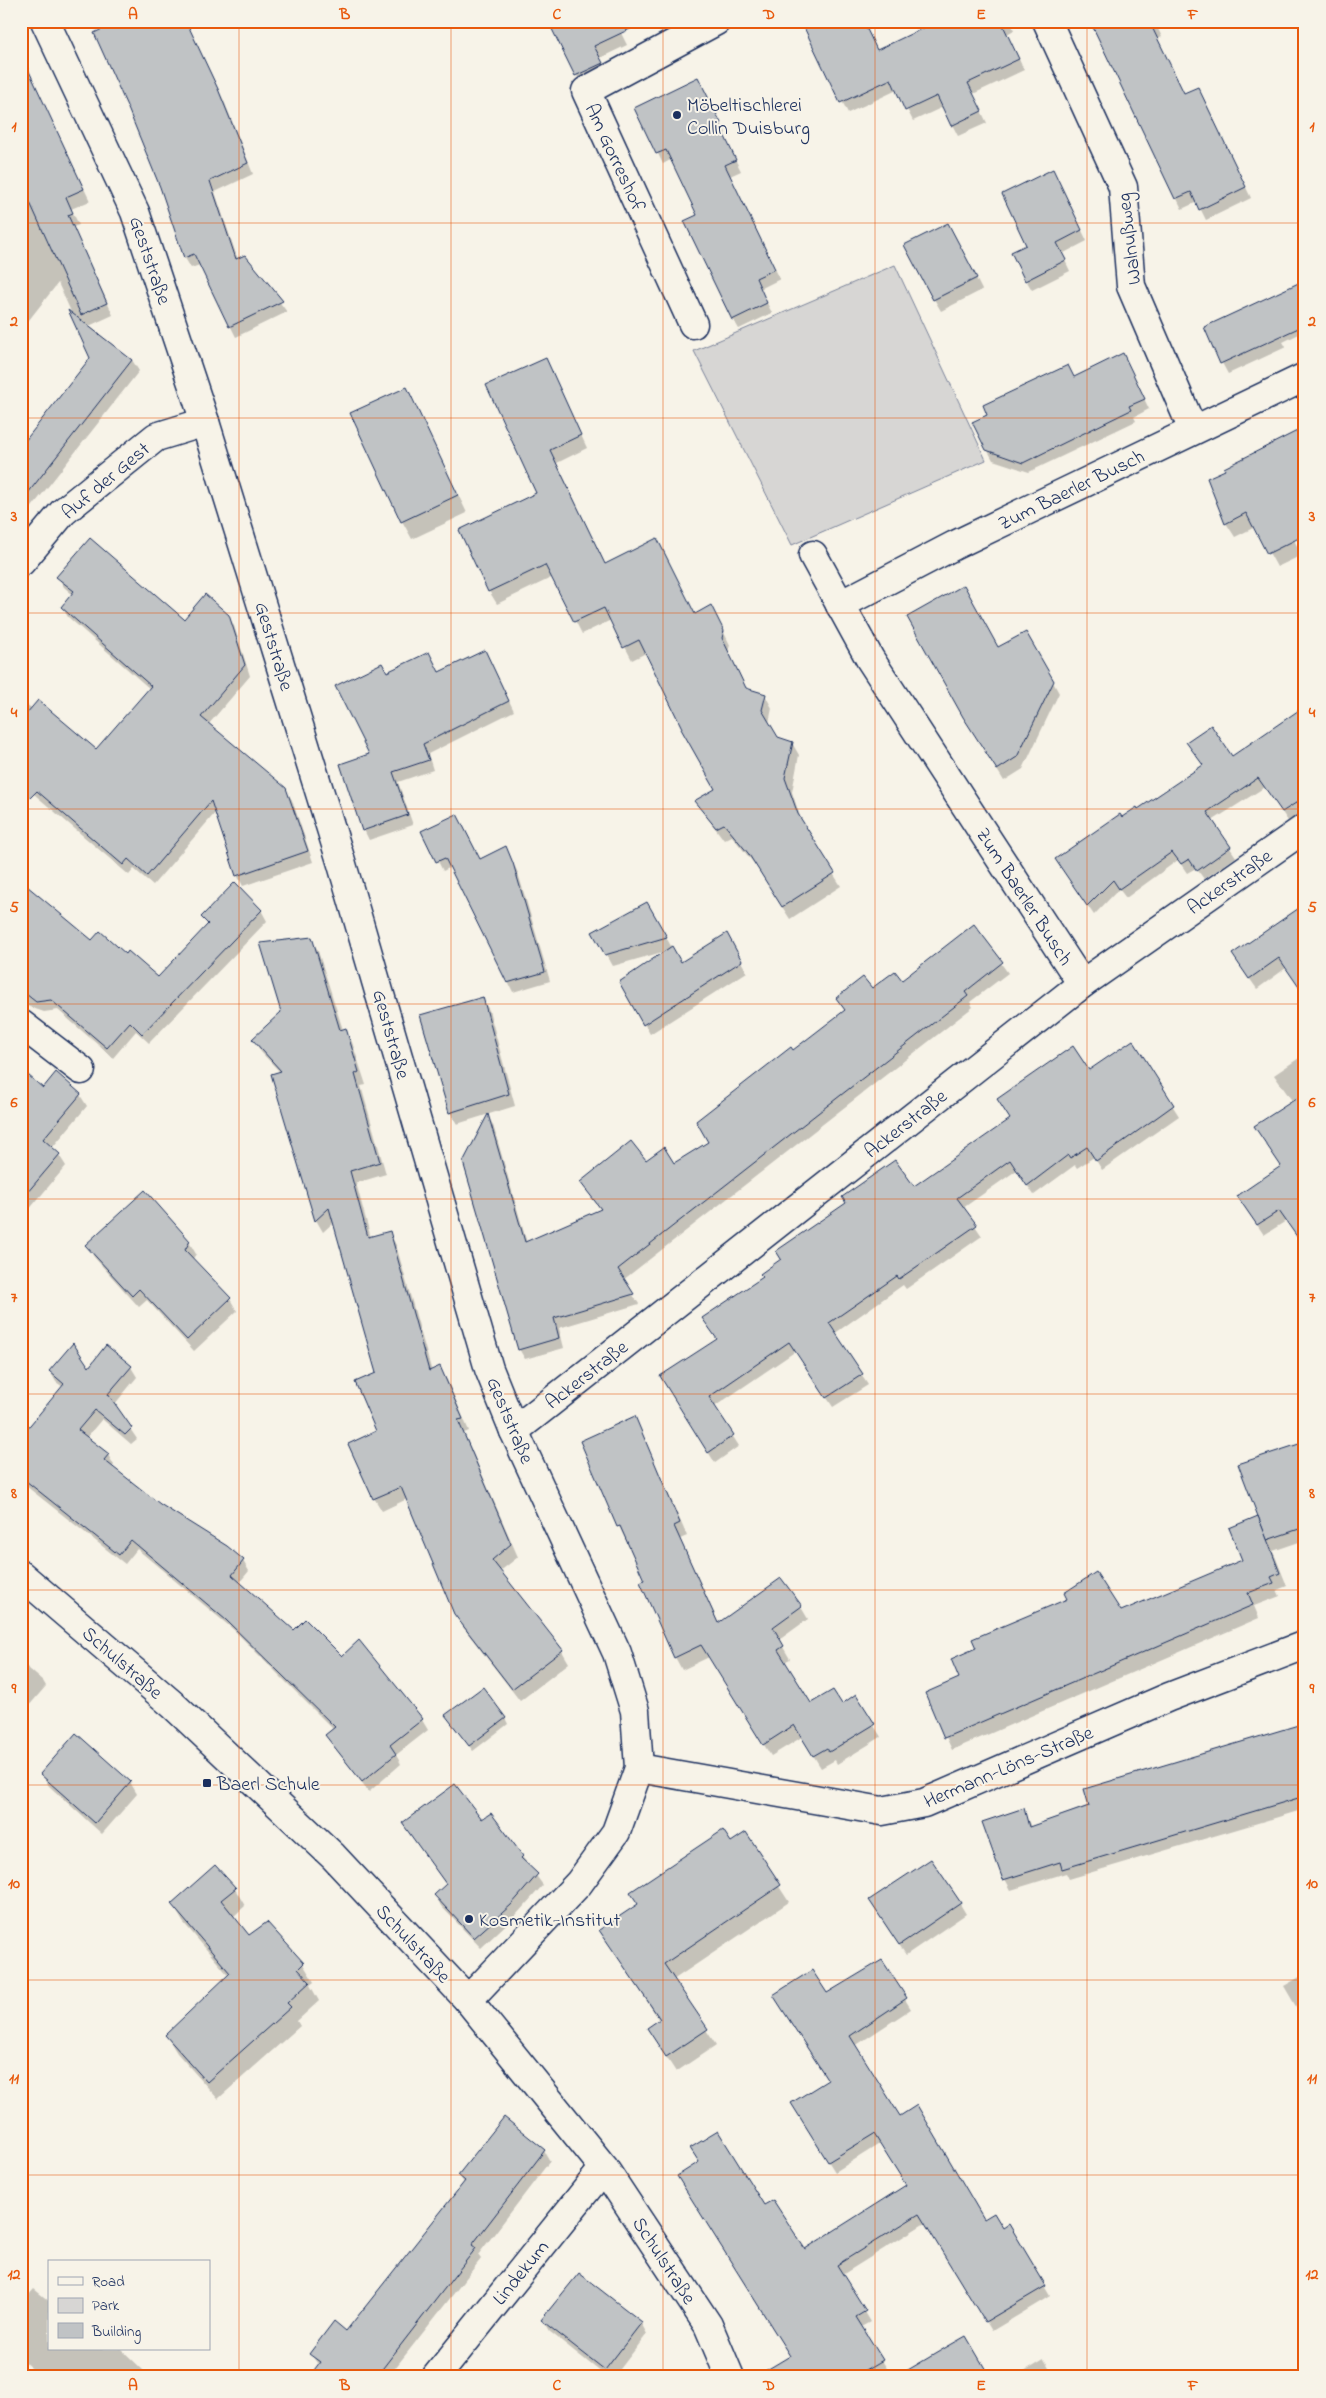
<svg xmlns="http://www.w3.org/2000/svg" width="1326" height="2398" font-family="'Indie Flower',sans-serif">
	<rect width="100%" height="100%" fill="#f7f3e8"/>
	<filter id="ink" filterUnits="userSpaceOnUse"><feTurbulence type="fractalNoise" baseFrequency=".02" numOctaves="2"/><feDisplacementMap in="SourceGraphic" scale="10" xChannelSelector="R" yChannelSelector="G"/><feConvolveMatrix kernelMatrix="1 2 1 2 8 2 1 2 1" color-interpolation-filters="sRGB"/></filter>
	<g filter="url(#ink)">
		<path fill="#d7d6d4" stroke="#798299" d="M895 265 986 460 792 545 694 351Z"/>
		<g fill="#0003">
			<path d="M186 21 224 101 253 174 215 192 238 260 245 256 287 312 236 337 200 265 191 268 185 258Z"/>
			<path d="M940 21H1010L1014 30 1007 34 1024 70 973 94 987 123 958 136 943 107 913 121 897 90 848 113 804 25 877 51Z"/>
			<path d="M1091 21H1154L1162 37 1158 39 1184 95 1204 99 1251 198 1206 220 1197 202 1182 209Z"/>
			<path d="M618 27 627 45 600 58 608 75 583 87 553 29Z"/>
			<path d="M704 89 726 133 723 135 741 171 730 176 780 279 760 289 772 313 739 329 733 319 699 216 672 159 663 164 636 108Z"/>
			<path d="M21 95 40 96 90 201 71 209 79 225 73 227 113 315 89 326 132 360 139 371 21 521V449L92 358 58 283 25 325 21 322Z"/>
			<path d="M1058 181 1087 241 1062 254 1070 271 1032 290 1026 280 1028 246Z"/>
			<path d="M955 236 982 290 941 311 934 299Z"/>
			<path d="M1305 254V265L1300 256Z"/>
			<path d="M1305 281V331L1283 342 1286 347 1228 374 1222 363Z"/>
			<path d="M1128 365 1149 409 1134 417 1136 421 1029 472 993 460 987 449 1074 379Z"/>
			<path d="M552 372 587 448 557 463 605 565 695 615 718 620 730 645 728 652 746 690 765 695 772 708 769 723 777 738 792 743 799 755 792 792 803 826 841 886 790 919 756 866 732 836 724 840 695 801 717 789 646 653 632 660 611 620 582 634 553 577 497 604 489 591 537 494Z"/>
			<path d="M407 388 467 513 412 539 402 521Z"/>
			<path d="M1305 428 1294 540 1302 555 1277 567 1255 527 1235 537 1226 523Z"/>
			<path d="M58 577 184 620 228 615 234 626 250 676 208 725 285 789 292 800 313 862 243 886 237 875 216 812 153 885 134 869 129 875 21 783V701L96 751 150 689 68 617 62 607 73 595 64 587Z"/>
			<path d="M1026 633 1059 693 1023 769 1004 781 971 728 998 649Z"/>
			<path d="M490 661 514 711 428 754 433 770 398 782 413 825 369 840 364 830 371 755 387 674H439Z"/>
			<path d="M1305 707V810L1288 821 1265 787 1212 821 1236 857 1204 879 1196 868 1187 873 1178 860 1126 898 1119 889 1094 915 1062 869 1122 819 1232 757Z"/>
			<path d="M423 832 480 860 510 857 518 873 550 981 513 992 451 867 443 871Z"/>
			<path d="M21 883 92 942 126 956 158 979 208 926 203 917 261 910 267 921 149 1043 136 1031 113 1058 58 1010 44 1012 24 1005 21 999Z"/>
			<path d="M647 903 681 964 726 935 747 972 650 1034 621 982 666 951 613 966 594 933Z"/>
			<path d="M1299 910 1286 968 1257 989 1240 965Z"/>
			<path d="M974 926 1008 973 970 1002 973 1007 623 1280 639 1304 559 1328 564 1348 525 1359 519 1349 488 1116 493 1125 527 1243 601 1210 581 1182 646 1162 674 1165 710 1143 793 1051 845 1011 838 998 902 981Z"/>
			<path d="M311 938 318 951 343 1030 345 1029 352 1042 366 1085 361 1086 386 1174 356 1183 371 1238 389 1233 396 1245 432 1372 439 1368 447 1380 469 1431 464 1433 518 1557 499 1572 562 1651 569 1663 520 1701 463 1627 455 1613 407 1499 382 1511 374 1498 378 1432 377 1373 334 1222 323 1232 316 1220 272 1074 280 1072 261 1052 254 1040 282 1013Z"/>
			<path d="M482 999 489 1010 515 1106 457 1124 450 1112Z"/>
			<path d="M1132 1042 1179 1116 1102 1170 1094 1157 1077 1168 1075 1165 1034 1195 1017 1170 963 1208 982 1236 906 1289 903 1285 834 1334 868 1385 833 1407 796 1351 714 1407 739 1446 715 1463 668 1387 718 1340 913 1188Z"/>
			<path d="M1305 1054V1248L1286 1221 1264 1235 1245 1207 1282 1167 1293 1102 1274 1075Z"/>
			<path d="M21 1071 43 1089 80 1095 87 1106 52 1148 59 1155 66 1166 21 1219Z"/>
			<path d="M189 1242 196 1254 192 1260 230 1299 237 1311 194 1351 147 1300 139 1307 94 1257 87 1245Z"/>
			<path d="M131 1367 137 1377 114 1405 137 1439 131 1444 102 1419 86 1438 108 1455 114 1465 112 1468 159 1505 226 1547 243 1561 249 1571 239 1583 294 1632 342 1658 422 1720 428 1730 396 1755 401 1764 369 1792 327 1736 334 1730 234 1630 137 1549 125 1564 26 1486 21 1492V1438L63 1387 56 1382 50 1371Z"/>
			<path d="M635 1418 687 1536 680 1539 719 1624 801 1607 808 1619 779 1640 790 1659 784 1662 810 1704 841 1706 856 1696 881 1737 837 1764 835 1760 821 1768 802 1737 771 1756 709 1657 682 1670 675 1657 645 1581 619 1526Z"/>
			<path d="M1305 1449V1540L1273 1551 1287 1586 1277 1590 1280 1596 1254 1606 1259 1618 952 1750 926 1693 1244 1561 1258 1518Z"/>
			<path d="M21 1662 43 1681 46 1686 21 1715Z"/>
			<path d="M505 1718 508 1724 473 1751 450 1721Z"/>
			<path d="M1305 1724V1809L1069 1879 1066 1873 1011 1890 1005 1879 1023 1810 1031 1827Z"/>
			<path d="M42 1774 130 1782 137 1794 102 1834 49 1786Z"/>
			<path d="M491 1815 543 1885 516 1915 481 1948 441 1906 436 1896 447 1885 403 1823 482 1821Z"/>
			<path d="M745 1834 789 1902 673 1980 716 2045 676 2072 648 2029 660 2021 601 1931Z"/>
			<path d="M235 1889 245 1906 233 1917 249 1937 267 1924 303 1964 314 1982 310 1985 319 2001 297 2021 300 2026 218 2099 177 2053 166 2035 229 1976 183 1922 173 1905Z"/>
			<path d="M960 1904 966 1914 906 1955 877 1911Z"/>
			<path d="M881 1961 911 2009 855 2046 899 2118 984 2221 1002 2230 1009 2226 1050 2296 992 2331 925 2223 842 2275 870 2322 861 2327 888 2370 877 2377H795L763 2207 804 2251 908 2185 881 2143 835 2172 798 2113 829 2080 827 1995Z"/>
			<path d="M1305 1974V2022L1284 1986Z"/>
			<path d="M544 2151 550 2161 478 2255 481 2259 388 2377H310L319 2366 311 2354 346 2332 464 2183 459 2175Z"/>
			<path d="M34 2289 49 2301V2349H121L143 2370 147 2377H41L21 2359V2294L26 2298Z"/>
			<path d="M543 2321 641 2323 647 2334 614 2377H607L549 2331Z"/>
			<path d="M1044 2359 1055 2377H1014Z"/>
		</g>
		<g fill="#c0c3c5" stroke="#1b2f5e">
			<path d="M119 21H186L218 89 248 163 210 181 236 259 245 255 283 301 229 327 194 254 184 258 160 187 127 106 94 33Z"/>
			<path d="M548 21H647L594 46 603 63 575 76Z"/>
			<path d="M801 21H863L877 50 938 21H1001L1019 59 968 83 982 111 951 126 937 96 905 111 891 79 840 103Z"/>
			<path d="M1090 21H1149L1184 93 1198 87 1246 187 1199 210 1191 192 1175 199Z"/>
			<path d="M21 54 84 189 66 197 73 213 68 215 107 303 81 315 27 196 21 190Z"/>
			<path d="M698 77 721 123 719 124 736 160 725 165 775 269 756 278 767 303 732 320 684 221 697 215 666 150 656 154 634 108Z"/>
			<path d="M1053 169 1082 230 1057 243 1066 260 1025 281 1011 252 1026 245 1002 194Z"/>
			<path d="M948 223 977 278 933 300 904 245Z"/>
			<path d="M1305 280V325L1220 364 1204 327Z"/>
			<path d="M68 310 132 360 21 502V446L90 358Z"/>
			<path d="M1123 353 1145 399 1129 406 1131 410 1023 463 986 450 972 422 987 415 983 405 1068 365 1074 377Z"/>
			<path d="M546 358 581 435 550 450 605 564 657 538 695 614 711 605 724 631 722 638 746 688 766 694 762 710 778 737 793 742 785 778 798 814 835 873 782 907 748 853 724 824 716 828 694 801 715 789 681 729 682 728 639 640 623 648 604 608 574 622 545 565 488 592 459 530 536 493 486 385Z"/>
			<path d="M407 387 458 495 401 522 350 413Z"/>
			<path d="M1305 427V535L1267 554 1246 513 1225 524 1207 478 1225 470 1224 468Z"/>
			<path d="M90 538 184 619 205 594 229 615 245 665 201 717 286 788 308 851 236 876 211 801 147 876 128 859 123 865 37 791 21 807V720L38 700 96 749 151 686 61 607 74 591 56 577Z"/>
			<path d="M964 585 998 647 1026 632 1054 681 1017 757 997 770 963 717 907 617Z"/>
			<path d="M485 650 509 701 423 744 429 760 393 772 408 815 362 831 340 764 369 754 335 686 382 663 387 672 429 652 439 672Z"/>
			<path d="M1305 706V797L1282 812 1258 778 1207 812 1231 847 1197 871 1189 859 1181 864 1172 852 1119 889 1113 880 1087 906 1055 859 1120 814 1122 817 1137 807 1138 809 1203 765 1186 742 1211 725 1232 756Z"/>
			<path d="M457 814 480 859 506 846 513 863 545 972 507 983 445 858 436 862 421 831Z"/>
			<path d="M21 881 92 940 100 931 126 954 128 951 158 977 208 924 201 917 235 882 262 910 142 1034 130 1022 107 1048 51 1000 36 1002 21 990Z"/>
			<path d="M647 902 667 937 605 955 592 932Z"/>
			<path d="M1305 904V996L1279 958 1249 979 1232 954Z"/>
			<path d="M974 924 1003 962 965 992 968 996 618 1269 634 1294 554 1318 559 1338 518 1350 463 1162 488 1114 525 1242 601 1209 580 1182 631 1141 646 1160 664 1147 674 1163 708 1142 696 1121 791 1047 793 1050 845 1010 836 998 863 977 872 988 895 971 902 980Z"/>
			<path d="M727 933 742 961 643 1025 619 982 672 946 681 962Z"/>
			<path d="M312 937 340 1030 346 1028 359 1072 355 1074 380 1162 350 1171 368 1237 390 1231 429 1371 440 1366 463 1419 458 1420 511 1544 492 1560 563 1650 512 1689 454 1614 401 1487 373 1499 348 1444 376 1431 355 1382 376 1373 329 1208 315 1221 271 1074 281 1071 252 1039 281 1012 260 943Z"/>
			<path d="M483 997 509 1094 449 1113 420 1015Z"/>
			<path d="M1133 1040 1174 1105 1096 1161 1087 1147 1070 1158 1068 1155 1027 1186 1010 1160 957 1198 977 1225 899 1279 897 1276 829 1323 863 1374 826 1398 789 1342 709 1397 734 1435 708 1453 660 1376 717 1339 702 1318 763 1277 760 1274 781 1259 776 1251 846 1203 842 1197 895 1160 914 1186 1010 1119 997 1099 1073 1046 1089 1070Z"/>
			<path d="M21 1069 43 1088 56 1072 81 1094 43 1139 60 1154 21 1200Z"/>
			<path d="M1305 1093V1248L1279 1211 1257 1225 1237 1196 1281 1166 1254 1126Z"/>
			<path d="M145 1190 190 1241 185 1250 231 1298 187 1340 139 1289 132 1296 85 1245Z"/>
			<path d="M73 1343 89 1367 106 1345 132 1366 108 1394 132 1428 125 1435 95 1410 78 1430 109 1454 104 1460 160 1504 227 1546 244 1560 232 1575 294 1630 305 1619 342 1656 359 1640 423 1719 390 1745 396 1754 362 1782 325 1735 335 1727 226 1620 131 1540 119 1555 21 1477V1436L64 1384 49 1371Z"/>
			<path d="M635 1416 680 1523 674 1526 718 1623 781 1578 802 1606 773 1627 784 1646 778 1650 811 1703 833 1690 842 1704 856 1694 875 1724 829 1752 827 1748 813 1756 794 1725 763 1745 701 1645 674 1658 640 1582 644 1580 620 1526 617 1527 580 1441Z"/>
			<path d="M1305 1442V1527L1267 1540 1238 1464Z"/>
			<path d="M1258 1516 1280 1573 1271 1577 1274 1583 1248 1593 1253 1605 944 1738 925 1693 959 1678 951 1659 976 1648 972 1639 1067 1599 1064 1593 1096 1572 1121 1611 1242 1560 1229 1528Z"/>
			<path d="M483 1687 506 1718 469 1746 445 1715Z"/>
			<path d="M1305 1723V1796L1062 1869 1060 1862 1003 1880 982 1822 1024 1808 1029 1827 1089 1806 1084 1789Z"/>
			<path d="M76 1733 131 1782 95 1823 40 1774Z"/>
			<path d="M455 1784 482 1819 491 1813 523 1856 521 1858 538 1874 511 1905 474 1938 434 1895 446 1884 402 1823Z"/>
			<path d="M723 1830 731 1842 746 1832 781 1885 664 1964 708 2029 666 2057 647 2028 660 2019 599 1930 638 1904 630 1892Z"/>
			<path d="M931 1859 961 1903 899 1945 869 1900Z"/>
			<path d="M215 1865 236 1888 221 1900 249 1935 267 1922 304 1963 298 1969 310 1982 287 2003 291 2007 207 2082 165 2035 230 1973 171 1904Z"/>
			<path d="M882 1960 907 1998 850 2036 900 2116 917 2105 984 2219 994 2213 1003 2228 1009 2224 1046 2286 985 2322 919 2214 837 2265 866 2311 856 2317 883 2360 854 2377H755L790 2356 677 2176 699 2162 690 2148 718 2131 764 2205 773 2200 805 2249 906 2185 874 2134 828 2162 791 2103 828 2080 773 1995 812 1970 827 1993Z"/>
			<path d="M504 2117 545 2150 472 2245 476 2248 376 2377H309L320 2362 309 2354 334 2321 346 2331 465 2181 458 2175Z"/>
			<path d="M579 2273 642 2322 605 2370 541 2320Z"/>
			<path d="M966 2336 990 2377H896L945 2348Z"/>
		</g>
		<g fill="none" stroke-linecap="round" stroke-linejoin="round">
			<defs>
				<g id="minor">
					<path d="M45 21 135 212 205 422 341 861 489 1369 514 1431 617 1653 635 1711 639 1768 616 1832 579 1883 468 2000"/>
					<path d="M1047 21 1123 187 1131 286 1193 430"/>
					<path d="M693 324 586 91 716 21"/>
					<path d="M813 555 870 659 1082 984"/>
					<path d="M21 562 63 512 156 437 205 422"/>
					<path d="M840 605 955 545 1305 377"/>
					<path d="M21 1024 81 1070"/>
					<path d="M514 1431 1082 984 1305 828"/>
					<path d="M639 1768 882 1811 924 1803 1169 1697 1305 1645"/>
					<path d="M436 2377 604 2168"/>
				</g>
				<path id="tertiary" d="M21 1575 173 1705 333 1856 468 2000 604 2168 708 2325 730 2377"/>
			</defs>
			<use href="#minor" stroke="#1b2f5e" stroke-width="31"/>
			<use href="#tertiary" stroke="#1b2f5e" stroke-width="31"/>
			<use href="#minor" stroke="#f7f3e8" stroke-width="28"/>
			<use href="#tertiary" stroke="#f7f3e8" stroke-width="28"/>
		</g>
	</g>
	<path fill="none" stroke="#e8590c" stroke-width="1" stroke-opacity="0.55" d="M239 21V2377M451 21V2377M663 21V2377M875 21V2377M1087 21V2377M21 223H1305M21 418H1305M21 613H1305M21 809H1305M21 1004H1305M21 1199H1305M21 1394H1305M21 1590H1305M21 1785H1305M21 1980H1305M21 2175H1305"/>
	<g fill="#1b2f5e" stroke="#f7f3e8" stroke-width="2">
		<circle cx="677" cy="115" r="5"/>
		<rect x="202" y="1778" width="10" height="10" rx="2.5"/>
		<circle cx="469" cy="1919" r="5"/>
	</g>
	<g text-anchor="middle" stroke-width="4" stroke-linejoin="round" paint-order="stroke">
		<g font-size="20" fill="#1b2f5e" stroke="#f7f3e8" text-anchor="start">
			<text x="687" y="111">Möbeltischlerei<tspan x="687" dy="23">Collin Duisburg</tspan></text>
			<text x="217" y="1790">Baerl Schule</text>
			<text x="479" y="1926">Kosmetik-Institut</text>
		</g>
		<g font-size="20" fill="#1b2f5e" stroke="#f7f3e8">
			<text transform="translate(616 157) rotate(65)" y="7">Am Gorreshof</text>
			<text transform="translate(1128 239) rotate(-97)" y="7">Walnußweg</text>
			<text transform="translate(151 260) rotate(71)" y="7">Geststraße</text>
			<text transform="translate(105 480) rotate(-40)" y="7">Auf der Gest</text>
			<text transform="translate(1071 489) rotate(-26)" y="7">Zum Baerler Busch</text>
			<text transform="translate(275 646) rotate(73)" y="7">Geststraße</text>
			<text transform="translate(1229 881) rotate(-35)" y="7">Ackerstraße</text>
			<text transform="translate(1025 896) rotate(57)" y="7">Zum Baerler Busch</text>
			<text transform="translate(392 1034) rotate(74)" y="7">Geststraße</text>
			<text transform="translate(905 1123) rotate(-38)" y="7">Ackerstraße</text>
			<text transform="translate(586 1374) rotate(-38)" y="7">Ackerstraße</text>
			<text transform="translate(511 1420) rotate(67)" y="7">Geststraße</text>
			<text transform="translate(123 1662) rotate(41)" y="7">Schulstraße</text>
			<text transform="translate(1008 1766) rotate(-23)" y="7">Hermann-Löns-Straße</text>
			<text transform="translate(414 1943) rotate(47)" y="7">Schulstraße</text>
			<text transform="translate(665 2260) rotate(57)" y="7">Schulstraße</text>
			<text transform="translate(520 2272) rotate(-51)" y="7">Lindekum</text>
		</g>
	</g>
	<rect width="1326" height="2398" fill="none" stroke="#f7f3e8" stroke-width="55"/>
	<rect x="48" y="2260" width="162" height="90" fill="#f7f3e8" stroke="#9fa5b1"/>
	<rect x="58" y="2277" width="25" height="8" fill="#f7f3e8" stroke="#9fa5b1"/>
	<text x="92" y="2286" font-size="15" fill="#1b2f5e">Road</text>
	<rect x="58" y="2298" width="25" height="15" fill="#d7d6d4" stroke="#9fa5b1"/>
	<text x="92" y="2310" font-size="15" fill="#1b2f5e">Park</text>
	<rect x="58" y="2323" width="25" height="15" fill="#c0c3c5" stroke="#9fa5b1"/>
	<text x="92" y="2336" font-size="15" fill="#1b2f5e">Building</text>
	<rect x="28" y="28" width="1270" height="2342" fill="none" stroke="#e8590c" stroke-width="2"/>
	<g font-size="16" text-anchor="middle" font-weight="bold" fill="#e8590c">
		<text x="133" y="19">A</text>
		<text x="345" y="19">B</text>
		<text x="557" y="19">C</text>
		<text x="769" y="19">D</text>
		<text x="981" y="19">E</text>
		<text x="1193" y="19">F</text>
		<text x="14" y="131">1</text>
		<text x="1312" y="131">1</text>
		<text x="14" y="326">2</text>
		<text x="1312" y="326">2</text>
		<text x="14" y="521">3</text>
		<text x="1312" y="521">3</text>
		<text x="14" y="717">4</text>
		<text x="1312" y="717">4</text>
		<text x="14" y="912">5</text>
		<text x="1312" y="912">5</text>
		<text x="14" y="1107">6</text>
		<text x="1312" y="1107">6</text>
		<text x="14" y="1302">7</text>
		<text x="1312" y="1302">7</text>
		<text x="14" y="1498">8</text>
		<text x="1312" y="1498">8</text>
		<text x="14" y="1693">9</text>
		<text x="1312" y="1693">9</text>
		<text x="14" y="1888">10</text>
		<text x="1312" y="1888">10</text>
		<text x="14" y="2083">11</text>
		<text x="1312" y="2083">11</text>
		<text x="14" y="2279">12</text>
		<text x="1312" y="2279">12</text>
		<text x="133" y="2390">A</text>
		<text x="345" y="2390">B</text>
		<text x="557" y="2390">C</text>
		<text x="769" y="2390">D</text>
		<text x="981" y="2390">E</text>
		<text x="1193" y="2390">F</text>
	</g>
</svg>
